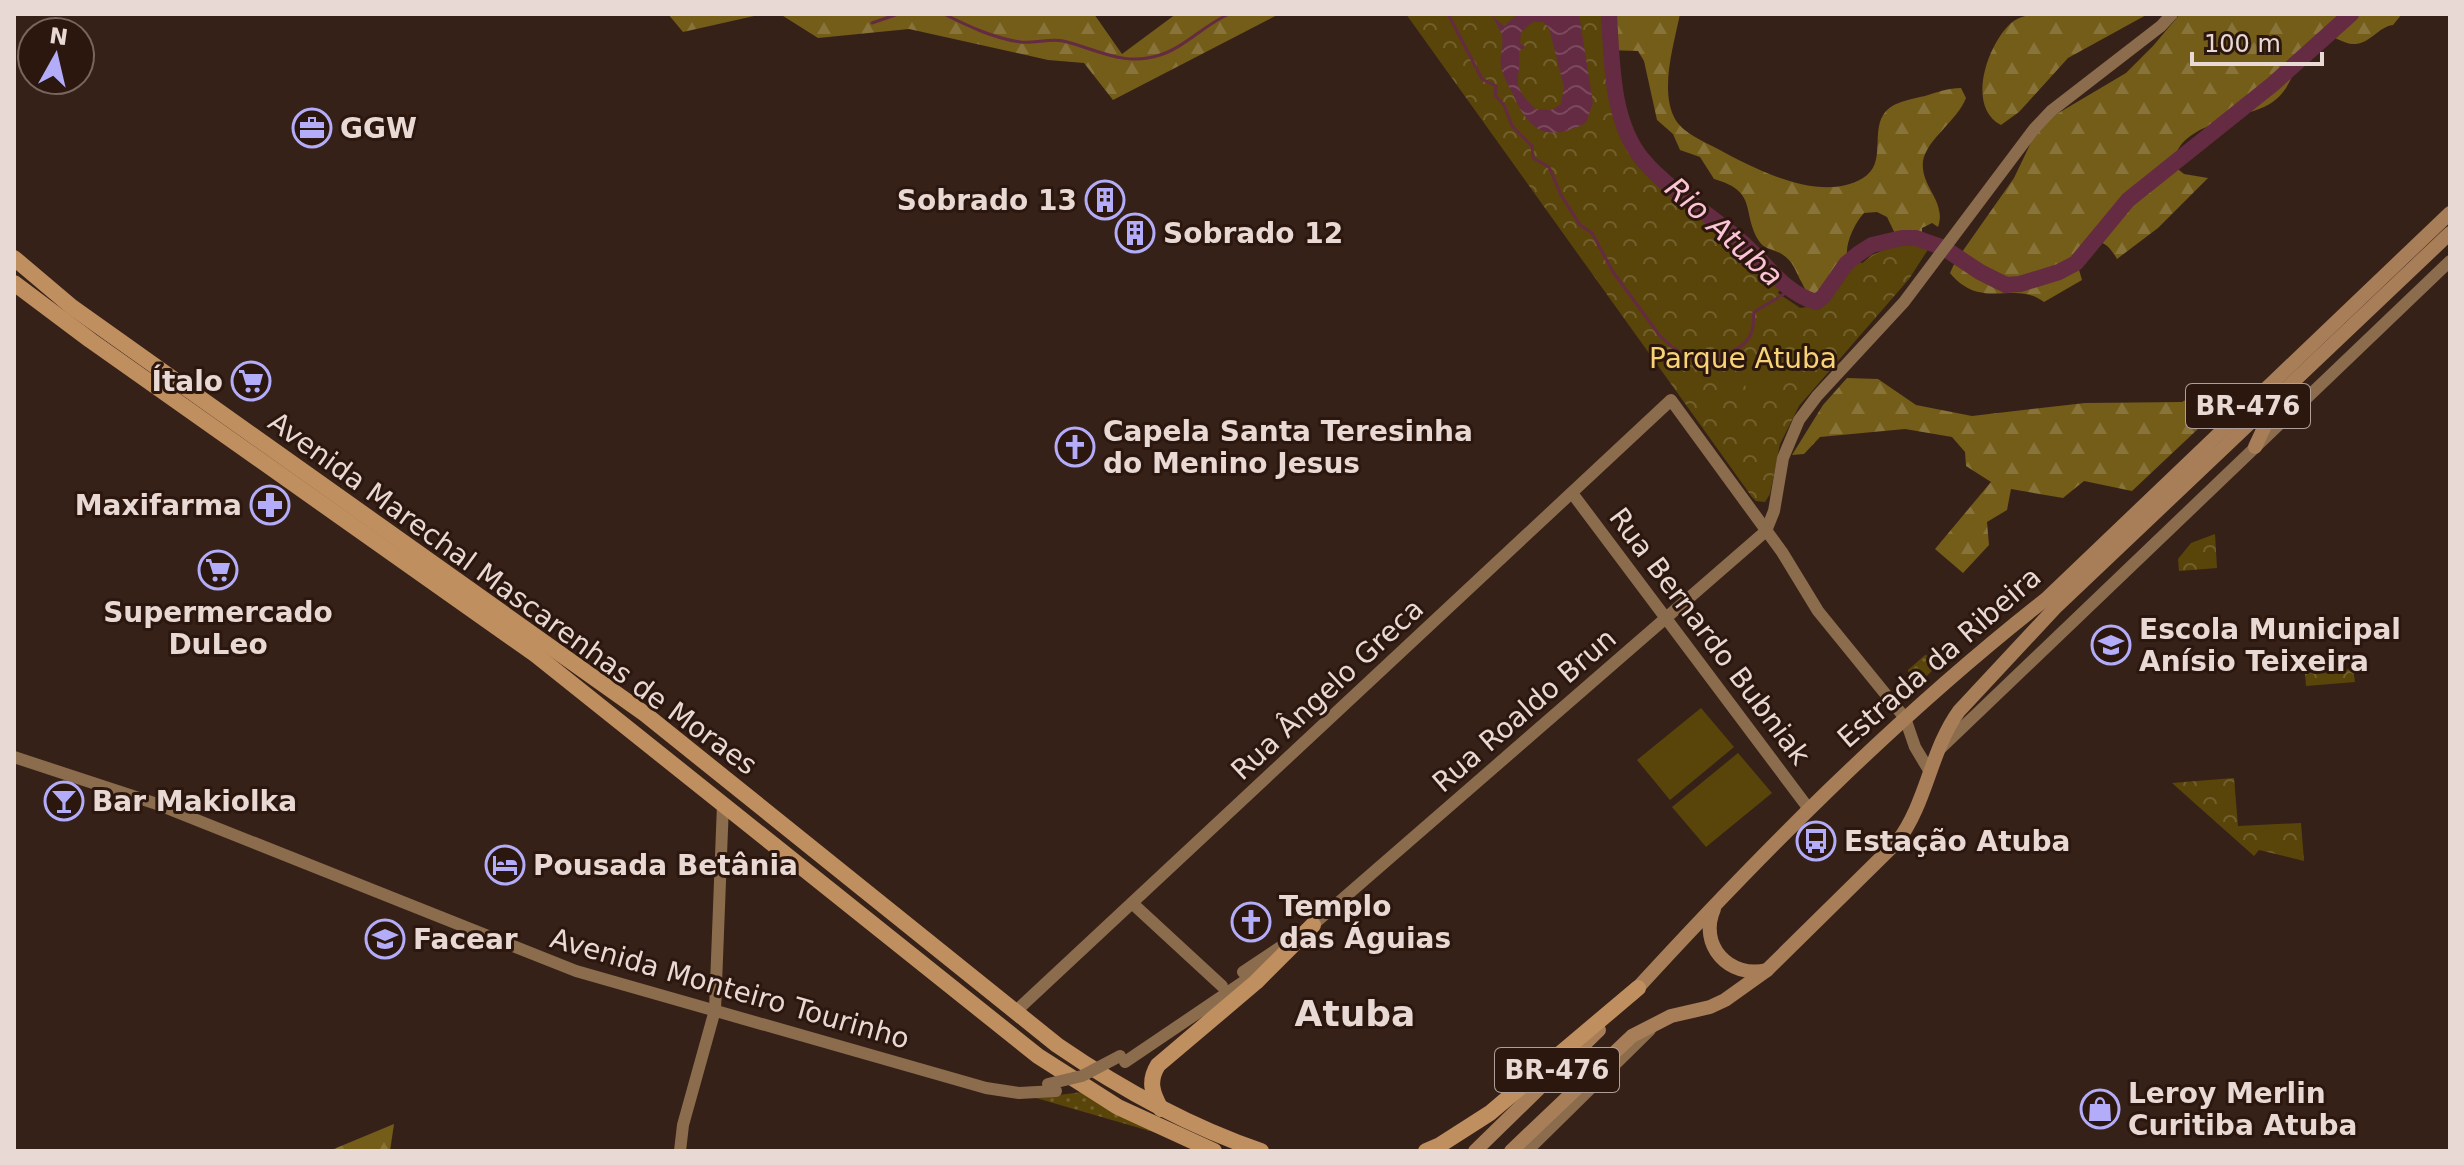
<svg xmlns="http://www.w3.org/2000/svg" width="2464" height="1165" font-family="'DejaVu Sans',sans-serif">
	<defs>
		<pattern id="grass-dots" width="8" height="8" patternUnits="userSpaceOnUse" patternTransform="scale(2)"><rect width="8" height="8" fill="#59450a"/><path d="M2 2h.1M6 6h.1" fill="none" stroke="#715f2d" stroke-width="1.8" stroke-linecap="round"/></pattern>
		<pattern id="forest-firs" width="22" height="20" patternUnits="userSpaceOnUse" patternTransform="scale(2)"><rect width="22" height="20" fill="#745c19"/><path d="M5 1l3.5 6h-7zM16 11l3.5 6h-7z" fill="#88733a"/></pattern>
		<pattern id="park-crowns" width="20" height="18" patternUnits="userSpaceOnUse" patternTransform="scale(2)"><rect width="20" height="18" fill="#59450a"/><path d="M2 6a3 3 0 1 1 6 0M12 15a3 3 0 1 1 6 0" fill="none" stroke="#715f2d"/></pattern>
		<pattern id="water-waves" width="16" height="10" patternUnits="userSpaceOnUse" patternTransform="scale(2)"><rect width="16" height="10" fill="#642b42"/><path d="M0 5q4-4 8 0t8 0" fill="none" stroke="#7a495c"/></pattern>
	</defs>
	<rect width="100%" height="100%" fill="#362118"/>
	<g fill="url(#grass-dots)">
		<path d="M1925 655 1934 657 1937 666 1909 693 1908 670Z"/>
		<path d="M1082 1092 1167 1136 1036 1098Z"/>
	</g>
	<g fill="url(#forest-firs)" fill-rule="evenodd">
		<path d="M668 14H763L683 32Z"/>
		<path d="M780 14H1094L1122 54 1176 14H1279L1113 100 1084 63 1048 60 909 29 818 38Z"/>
		<path d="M1600 14H1680C1674 44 1660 88 1674 117 1682 133 1703 141 1718 149 1755 169 1821 204 1863 178 1888 163 1869 130 1886 111 1896 101 1912 99 1925 96 1938 92 1948 88 1961 88L1966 98C1957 121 1927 139 1923 161 1920 187 1947 201 1938 227L1932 223 1922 228V242L1928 244 1929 248 1817 326 1807 307 1815 308 1811 305C1811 294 1806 293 1802 283 1795 271 1794 261 1780 253 1772 249 1764 249 1759 241 1741 212 1759 192 1714 179L1700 157 1680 150 1673 134 1657 120 1644 61 1638 51 1607 50 1613 100H1616C1619 107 1621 118 1618 124 1623 143 1631 165 1650 174L1651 178 1624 153 1590 31ZM1877 212 1887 217 1900 244 1872 255 1863 263 1850 266C1841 251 1853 225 1864 213Z"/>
		<path d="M2033 14H2148L2068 58 2019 112 2001 125C1966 107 1987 46 2010 24 2016 18 2025 16 2033 14Z"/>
		<path d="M2180 14H2402L2393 25C2378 27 2371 43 2355 44 2340 45 2330 29 2315 37 2296 48 2298 90 2266 106 2237 120 2174 125 2174 166L2184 174 2208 178 2158 228 2117 259C2108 244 2104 241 2086 240 2072 251 2078 266 2082 280L2044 302C2015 279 1982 312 1950 273L1955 262 2014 178 2036 132 2050 118 2126 73 2153 46Z"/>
		<path d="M1847 378 1878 379 1916 405 1972 416 2085 403 2182 402 2194 395 2217 411 2132 491 2084 481 2063 498 2011 489 2007 510 1987 522 1989 545 1963 573 1935 549 1991 482 1966 466 1965 452 1952 437 1905 429 1820 437 1804 454 1792 455 1823 405Z"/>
		<path d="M394 1124 390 1151H329Z"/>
	</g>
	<g fill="url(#park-crowns)">
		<path d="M1406 14H1604L1613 100H1616C1619 107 1621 118 1618 124L1627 152 1643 170 1712 226 1716 225 1723 230C1721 241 1732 246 1741 248L1743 254 1748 252 1754 258 1753 263 1776 281 1780 289 1778 293 1800 308 1807 307 1812 309 1820 306 1830 296 1849 267 1856 262 1863 263C1880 249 1906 240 1928 244L1929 248 1909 279 1799 406 1780 444 1770 494 1765 502 1756 501 1752 497Z"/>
		<path d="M2215 534 2217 568 2179 571 2178 559 2191 543Z"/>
		<path d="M2353 669 2355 682 2306 686 2305 673Z"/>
		<path d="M2234 778 2238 826 2301 823 2304 861 2259 850 2254 856 2172 783Z"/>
	</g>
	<g fill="#59450a">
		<path d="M1775 346 1790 368 1751 394 1736 372Z"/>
		<path d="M1701 708 1734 747 1670 800 1637 760Z"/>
		<path d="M1738 753 1772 793 1706 847 1672 807Z"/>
	</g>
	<path fill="url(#water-waves)" fill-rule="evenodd" d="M1491 14 1504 26 1518 14H1579L1593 103 1586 123C1552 140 1533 136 1516 101 1511 90 1504 79 1501 67 1499 56 1504 46 1502 36 1500 29 1495 21 1491 14ZM1533 22H1543L1549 28 1564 87 1561 104 1551 110 1535 109C1508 82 1522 82 1519 51L1526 47 1520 43 1521 32Z"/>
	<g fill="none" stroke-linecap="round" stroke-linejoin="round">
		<g stroke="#642b42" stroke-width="3">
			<path d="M944 14C968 26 993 38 1020 42 1034 44 1050 38 1063 41 1097 49 1123 67 1160 55 1185 47 1204 25 1229 14"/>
			<path d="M1448 14 1482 79 1496 86 1495 95 1504 105 1512 126 1532 146 1533 158 1549 167 1561 195 1580 225 1592 233 1613 272 1660 336 1673 348 1696 360C1714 358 1746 352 1752 331 1754 326 1753 318 1754 312L1789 291"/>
			<path d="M872 23 898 14"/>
		</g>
		<path stroke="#642b42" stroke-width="16" d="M1609 14C1612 61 1611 122 1643 160 1670 192 1715 217 1746 246 1769 267 1785 293 1816 302L1823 297 1846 264 1858 254 1872 245 1902 238H1916L1944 248 1980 272 2006 285 2020 284 2059 272 2076 263 2128 200 2273 84 2351 14"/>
		<g stroke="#8b6c4d" stroke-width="12">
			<path d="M1572 493 1809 809"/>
			<path d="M1941 748 2450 261"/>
			<path d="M14 757 154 803 576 971 986 1088 1019 1093 1056 1091"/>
			<path d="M1132 903 1222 986"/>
			<path d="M1308 929 1766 531 1774 511 1783 458 1799 420 1817 396 1904 302 2034 129 2051 111 2161 26 2172 14"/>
			<path d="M1243 972 1291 940"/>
			<path d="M1015 1012 1671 400 1782 552 1818 611 1905 718 1915 747 1930 772"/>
			<path d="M1125 1062 1258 972"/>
			<path d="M680 1151 683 1125 715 1010 723 804"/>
			<path d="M1527 1151 1650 1030"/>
		</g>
		<g stroke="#a77e57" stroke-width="14">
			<path d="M2255 447 2275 404"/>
			<path d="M1714 909C1698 945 1729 979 1767 970"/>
			<path d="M1632 994C1761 853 1896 717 2046 599L2450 213"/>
			<path d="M1475 1151 1599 1030"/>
			<path d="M1511 1151 1632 1036 1671 1016 1710 1007 1725 1000 1767 970 1897 842C1927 803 1930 751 1959 711L2055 608 2450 233"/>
		</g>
		<g stroke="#c08f5f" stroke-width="16">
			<path d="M14 258 72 307 645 714 1057 1045C1121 1089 1188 1126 1261 1151"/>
			<path d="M14 283 90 340 536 655 1038 1056 1118 1107 1214 1151"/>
			<path d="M1161 1109C1152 1093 1148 1081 1158 1065L1256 982 1313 925"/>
			<path d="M1426 1151 1440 1145 1490 1113 1638 988"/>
		</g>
		<path stroke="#8b6c4d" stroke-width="12" d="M1048 1084 1082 1076 1120 1056"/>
	</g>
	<defs>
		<symbol id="office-ring" viewBox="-11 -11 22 22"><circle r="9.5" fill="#2c170f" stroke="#b3adf9" stroke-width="1.5"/><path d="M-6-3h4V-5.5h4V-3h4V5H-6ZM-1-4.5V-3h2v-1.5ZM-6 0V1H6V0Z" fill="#b3adf9"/></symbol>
		<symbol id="building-ring" viewBox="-11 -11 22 22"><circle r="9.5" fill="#2c170f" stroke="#b3adf9" stroke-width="1.5"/><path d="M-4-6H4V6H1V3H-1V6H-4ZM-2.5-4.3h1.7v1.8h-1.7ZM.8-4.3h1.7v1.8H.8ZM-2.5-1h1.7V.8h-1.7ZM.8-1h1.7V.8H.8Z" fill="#b3adf9"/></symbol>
		<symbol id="supermarket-ring" viewBox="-11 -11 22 22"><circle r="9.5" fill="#2c170f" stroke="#b3adf9" stroke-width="1.5"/><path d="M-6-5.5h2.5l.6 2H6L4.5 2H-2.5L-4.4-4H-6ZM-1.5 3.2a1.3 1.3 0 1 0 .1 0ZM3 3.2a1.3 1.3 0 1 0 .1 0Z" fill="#b3adf9"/></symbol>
		<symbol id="church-ring" viewBox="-11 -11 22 22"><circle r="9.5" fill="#2c170f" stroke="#b3adf9" stroke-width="1.5"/><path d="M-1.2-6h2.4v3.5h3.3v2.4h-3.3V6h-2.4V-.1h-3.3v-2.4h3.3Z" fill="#b3adf9"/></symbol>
		<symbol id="pharmacy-ring" viewBox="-11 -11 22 22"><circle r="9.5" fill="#2c170f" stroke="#b3adf9" stroke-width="1.5"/><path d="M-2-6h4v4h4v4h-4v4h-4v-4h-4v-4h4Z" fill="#b3adf9"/></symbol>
		<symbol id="school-ring" viewBox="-11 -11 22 22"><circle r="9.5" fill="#2c170f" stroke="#b3adf9" stroke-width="1.5"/><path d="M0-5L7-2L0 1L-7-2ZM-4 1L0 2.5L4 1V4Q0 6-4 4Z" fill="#b3adf9"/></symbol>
		<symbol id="bar-ring" viewBox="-11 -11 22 22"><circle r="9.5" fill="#2c170f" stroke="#b3adf9" stroke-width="1.5"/><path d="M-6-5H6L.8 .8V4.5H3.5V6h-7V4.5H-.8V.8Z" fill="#b3adf9"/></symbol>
		<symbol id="bus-ring" viewBox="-11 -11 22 22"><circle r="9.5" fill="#2c170f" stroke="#b3adf9" stroke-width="1.5"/><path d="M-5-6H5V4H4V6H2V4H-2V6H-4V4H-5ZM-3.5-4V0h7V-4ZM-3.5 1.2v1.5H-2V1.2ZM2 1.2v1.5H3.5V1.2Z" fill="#b3adf9"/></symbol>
		<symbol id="hotel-ring" viewBox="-11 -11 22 22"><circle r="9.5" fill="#2c170f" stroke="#b3adf9" stroke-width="1.5"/><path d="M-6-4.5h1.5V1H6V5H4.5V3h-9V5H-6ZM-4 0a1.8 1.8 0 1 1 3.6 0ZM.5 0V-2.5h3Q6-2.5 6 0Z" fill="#b3adf9"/></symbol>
		<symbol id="university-ring" viewBox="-11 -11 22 22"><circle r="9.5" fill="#2c170f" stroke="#b3adf9" stroke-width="1.5"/><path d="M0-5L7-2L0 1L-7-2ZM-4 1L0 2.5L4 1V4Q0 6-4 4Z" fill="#b3adf9"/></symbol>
		<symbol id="shop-ring" viewBox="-11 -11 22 22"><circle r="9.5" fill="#2c170f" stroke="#b3adf9" stroke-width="1.5"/><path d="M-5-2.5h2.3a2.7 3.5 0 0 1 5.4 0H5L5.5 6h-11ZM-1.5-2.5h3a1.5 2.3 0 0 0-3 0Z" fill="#b3adf9"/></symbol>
	</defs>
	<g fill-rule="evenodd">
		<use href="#office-ring" x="290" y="106" width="44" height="44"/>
		<use href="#building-ring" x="1083" y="178" width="44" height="44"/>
		<use href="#building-ring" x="1113" y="211" width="44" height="44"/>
		<use href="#supermarket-ring" x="229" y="359" width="44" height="44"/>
		<use href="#church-ring" x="1053" y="425" width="44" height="44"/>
		<use href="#pharmacy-ring" x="248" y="483" width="44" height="44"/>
		<use href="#supermarket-ring" x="196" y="548" width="44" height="44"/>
		<use href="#school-ring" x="2089" y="623" width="44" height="44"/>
		<use href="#bar-ring" x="42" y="779" width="44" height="44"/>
		<use href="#bus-ring" x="1794" y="819" width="44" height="44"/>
		<use href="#hotel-ring" x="483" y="843" width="44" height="44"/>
		<use href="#church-ring" x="1229" y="900" width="44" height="44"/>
		<use href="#university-ring" x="363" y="917" width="44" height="44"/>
		<use href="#shop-ring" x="2078" y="1087" width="44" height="44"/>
	</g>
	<g text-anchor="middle" stroke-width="6" stroke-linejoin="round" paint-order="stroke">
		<g fill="#2c170f" stroke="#b09f99" stroke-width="2">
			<rect x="2186" y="384" width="124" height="44" rx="6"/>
			<rect x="1495" y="1048" width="124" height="44" rx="6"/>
		</g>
		<g font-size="26" font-weight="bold" fill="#e9d9d4">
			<text x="2248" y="415">BR-476</text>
			<text x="1557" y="1079">BR-476</text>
		</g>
		<g font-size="28" font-weight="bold" fill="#e9d9d4" stroke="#2c170f" text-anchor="start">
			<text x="340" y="138">GGW</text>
			<text x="1077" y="210" text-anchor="end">Sobrado 13</text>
			<text x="1163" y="243">Sobrado 12</text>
			<text x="223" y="391" text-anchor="end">Ítalo</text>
			<text x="1103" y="441">Capela Santa Teresinha<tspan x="1103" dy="32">do Menino Jesus</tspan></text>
			<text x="242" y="515" text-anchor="end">Maxifarma</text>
			<text x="218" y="622" text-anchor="middle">Supermercado<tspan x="218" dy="32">DuLeo</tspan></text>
			<text x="2139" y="639">Escola Municipal<tspan x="2139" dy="32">Anísio Teixeira</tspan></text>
			<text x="92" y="811">Bar Makiolka</text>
			<text x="1844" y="851">Estação Atuba</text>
			<text x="533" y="875">Pousada Betânia</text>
			<text x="1279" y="916">Templo<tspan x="1279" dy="32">das Águias</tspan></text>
			<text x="413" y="949">Facear</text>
			<text x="2128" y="1103">Leroy Merlin<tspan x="2128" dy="32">Curitiba Atuba</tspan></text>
		</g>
		<g font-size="28" fill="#f7d277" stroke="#2c170f">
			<text x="1743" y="368">Parque Atuba</text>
		</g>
		<g font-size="28" fill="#e9d9d4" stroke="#2c170f">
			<text transform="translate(513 593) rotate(36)" y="10">Avenida Marechal Mascarenhas de Moraes</text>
			<text transform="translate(1710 636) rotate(53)" y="10">Rua Bernardo Bubniak</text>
			<text transform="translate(1939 657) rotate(-41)" y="10">Estrada da Ribeira</text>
			<text transform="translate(1327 689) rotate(-43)" y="10">Rua Ângelo Greca</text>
			<text transform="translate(1524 710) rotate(-41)" y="10">Rua Roaldo Brun</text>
			<text transform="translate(730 988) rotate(16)" y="10">Avenida Monteiro Tourinho</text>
		</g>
		<g font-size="30" font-style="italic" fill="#fdc3d7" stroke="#2c170f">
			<text transform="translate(1724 232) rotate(42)" y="10">Rio Atuba</text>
		</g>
		<g font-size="36" font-weight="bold" fill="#e9d9d4" stroke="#2c170f">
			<text x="1355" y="1026">Atuba</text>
		</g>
	</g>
	<rect width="2464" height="1165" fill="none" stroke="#e9d9d4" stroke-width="32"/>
	<g transform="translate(56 56) rotate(8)"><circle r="38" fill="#2c170f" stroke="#78655e" stroke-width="2"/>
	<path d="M0-6L14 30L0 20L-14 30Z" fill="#b3adf9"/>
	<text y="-12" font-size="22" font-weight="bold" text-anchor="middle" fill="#e9d9d4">N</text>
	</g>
	<path d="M2192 52v12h130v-12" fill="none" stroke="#e9d9d4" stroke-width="4"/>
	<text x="2204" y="52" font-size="24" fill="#e9d9d4" stroke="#2c170f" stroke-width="6" paint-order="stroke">100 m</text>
</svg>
